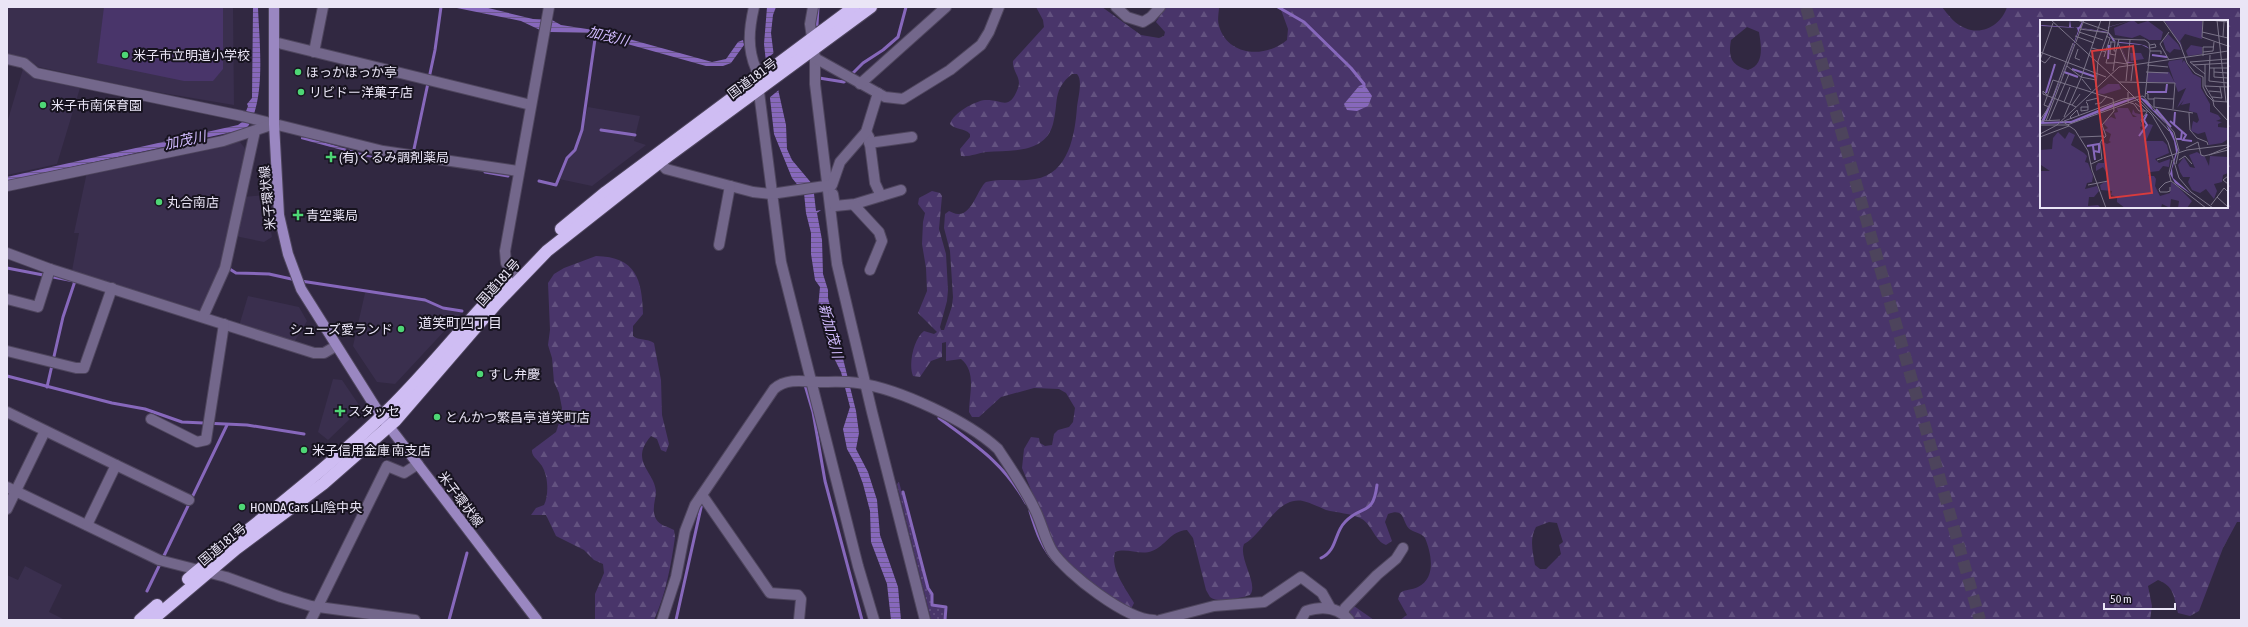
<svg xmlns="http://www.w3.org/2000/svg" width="2248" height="627" font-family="'Asap Condensed','Noto Sans JP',sans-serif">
	<defs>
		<pattern id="grass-dots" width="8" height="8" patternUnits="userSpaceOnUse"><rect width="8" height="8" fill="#49356a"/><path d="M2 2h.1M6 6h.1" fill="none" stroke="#635280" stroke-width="1.8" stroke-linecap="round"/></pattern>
		<pattern id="forest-firs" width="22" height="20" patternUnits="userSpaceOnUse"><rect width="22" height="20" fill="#49356a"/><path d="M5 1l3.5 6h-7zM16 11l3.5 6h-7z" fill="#635280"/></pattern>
		<pattern id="water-rules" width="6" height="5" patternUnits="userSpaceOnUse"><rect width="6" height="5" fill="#8768bc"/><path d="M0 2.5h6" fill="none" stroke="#6d5a8e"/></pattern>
	</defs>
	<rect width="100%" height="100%" fill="#312841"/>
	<g fill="#3a2f4e">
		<path d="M7 7H233L234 105 139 89 39 67 25 57 7 54Z"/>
		<path d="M23 69 34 77 80 88 57 164 7 175V123Z"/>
		<path d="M588 107 640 116 634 141 646 145 592 186 559 179 568 158 576 150Z"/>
		<path d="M239 141 248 152 223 265 201 311 72 271 79 233H74L87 172Z"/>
		<path d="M265 195 272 237 264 242 235 236 244 197Z"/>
		<path d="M365 293H378L424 301 443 309 462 312 395 384 377 382 353 346Z"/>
		<path d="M248 296 299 307 307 321 293 344 239 326Z"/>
		<path d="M333 379 342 380 359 405 353 416 328 440 318 432Z"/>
		<path d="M25 566 62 585 49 612 65 620H7V575L18 580Z"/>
	</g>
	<path fill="url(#grass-dots)" d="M899 482 928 589 931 595 932 606 945 608 944 620H931L930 615 897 484Z"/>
	<g fill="url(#forest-firs)" fill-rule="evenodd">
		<path d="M1036 7H1102L1141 35 1159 38 1164 36 1165 32 1156 22 1165 7H1219C1219 12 1217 20 1219 26 1228 57 1266 58 1287 40L1288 29 1280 7H1942C1948 15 1956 25 1965 28 1983 36 2002 24 2007 7H2241V522H2237L2223 548 2199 611 2190 616 2178 613C2174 597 2174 586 2158 580L2148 586 2152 606 2150 620H1400L1407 615 1398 599 1400 593C1405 589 1412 590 1418 587 1437 578 1431 552 1425 538 1421 533 1416 533 1411 530 1401 524 1407 507 1388 514L1385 522 1392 541 1386 545C1375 541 1372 525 1362 519 1351 513 1337 513 1326 510 1319 507 1311 503 1303 501 1277 496 1264 533 1244 544 1238 558 1259 584 1250 595 1240 598 1218 604 1210 597L1206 590 1193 538 1187 530C1170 531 1166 546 1152 551 1140 556 1127 547 1115 552 1110 569 1126 589 1134 603L1131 609 1096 587 1065 562 1054 546 1022 468 1024 449 1031 437 1039 438 1040 443 1045 446 1052 445 1054 434 1058 430 1069 427 1073 422 1075 408 1066 393 1059 389 1034 388 1001 397 979 417H972L969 412C969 394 977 372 961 359L946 361V342L942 343V357L931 361 920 377 913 376C908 364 914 338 924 331L934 334 937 332 918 313 927 291 926 268 922 244 923 222 925 213 918 204 919 198 932 191 940 193 942 196 939 229 946 254 948 290 947 301 940 327 941 330H944L952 306 953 297 950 251 944 228 945 214 949 211C952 212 955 214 958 214 972 215 978 188 986 182 1003 178 1019 182 1035 179 1069 174 1075 134 1077 107 1078 98 1083 80 1077 74H1072C1052 90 1059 102 1053 124 1045 154 1011 150 986 152 978 153 970 157 961 156L960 149 970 137V134C965 128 955 130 950 124 953 113 975 101 985 100 1002 99 1009 112 1018 88 1022 78 1012 71 1013 61L1044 27 1043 20ZM2041 21H2227V207H2041ZM1747 27 1759 32C1761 45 1765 65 1748 70 1731 65 1728 57 1731 40ZM1549 522 1557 523 1563 542 1559 545 1561 554 1546 569H1540L1535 565C1533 553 1529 539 1536 527Z"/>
		<path d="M596 256C636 257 642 279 643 314L633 326V336C639 341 647 338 654 343L661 380 662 415 669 444 666 452 661 450 657 439 651 436C629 461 654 471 656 491 656 500 651 509 656 519 660 526 667 526 674 530L675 537C671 565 666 594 654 620H595V594L604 573 603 564 594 560 584 550 556 536 546 515H531L536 508 544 505C549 495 548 477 543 468 540 461 531 457 532 450L556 432 560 420 562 408 559 393 554 382 552 358 548 345 550 330 548 283 554 274 564 268Z"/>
		<path d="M1354 606 1374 620H1355L1349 611Z"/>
	</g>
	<path fill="#49356a" d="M104 7H223V69L213 81H184L97 63Z"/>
	<g fill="url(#water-rules)">
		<path d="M253 7H258C259 39 267 103 246 129L7 181V177L238 125 242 122 248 106 247 104 252 98Z"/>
		<path d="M452 7H484L533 19 552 20 561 25 600 31 712 62 726 59 738 42 743 40 744 45 731 63 723 66H706L588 33 550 32 540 30 521 21Z"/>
		<path d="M767 7H776L773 15 771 33 778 89 786 125 787 149 792 160 813 185 816 211 821 210 817 213 822 240 823 274 828 290V298L856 411 859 433 856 449 868 472 877 500 880 535 898 587 901 620H891L887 584 871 542 870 511 863 484 856 465 847 449 843 429 850 407 841 372 833 356 828 330 818 308 820 287 815 280 811 254V233L806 213 804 193 792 178 774 134 764 44Z"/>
		<path d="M1364 84 1372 96 1368 106 1357 111 1347 110 1344 104 1359 86Z"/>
		<path d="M301 136 379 158V160L301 139Z"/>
	</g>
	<path fill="#312841" d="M775 52 780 89 769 98 765 60Z"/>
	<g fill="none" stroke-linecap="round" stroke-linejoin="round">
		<g stroke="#8768bc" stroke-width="3">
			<path d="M1278 7 1304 22 1351 68 1364 84V87"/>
			<path d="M817 25 818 7"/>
			<path d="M819 78 844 82 863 63 883 50 898 37 906 7"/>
			<path d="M601 130 635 135"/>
			<path d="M414 149 435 50 441 7"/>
			<path d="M485 172 508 176"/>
			<path d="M539 181 556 185 567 158 575 150 582 130 596 32"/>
			<path d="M7 268 74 281"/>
			<path d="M228 268 236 273 269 274 296 280"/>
			<path d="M301 281 425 300 443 308 462 311"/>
			<path d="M7 376 112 403 145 409 182 422 247 425 304 434"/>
			<path d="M805 385 813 412 825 481 862 620"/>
			<path d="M47 387 63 317 75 281"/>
			<path d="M939 418C975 445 1003 462 1026 503"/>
			<path d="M903 492 928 588 932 594V605L946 607 945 620"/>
			<path d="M1030 511C1036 531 1042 549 1057 564"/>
			<path d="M1321 558C1337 551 1334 533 1345 522 1362 504 1373 517 1377 485"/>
			<path d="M147 591 227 425"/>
			<path d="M449 620 467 553"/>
			<path d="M676 620 702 503"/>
		</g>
		<path stroke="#4d445c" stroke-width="12" stroke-dasharray="12 6" stroke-linecap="butt" d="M1806 7 1980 620"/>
		<defs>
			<g id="street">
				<path d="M754 7C749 29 747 48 756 69L781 262 858 566 874 620"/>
				<path d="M813 7 810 24 815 58V84L837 264 872 412 925 620"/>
				<path d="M1116 7 1127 17 1143 22 1151 17 1160 7"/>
				<path d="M274 42 531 105"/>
				<path d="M314 52 323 7"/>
				<path d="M815 58 885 97 903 99 950 70 981 45 989 32 999 7"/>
				<path d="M7 59 24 63 36 73 242 116 383 151 518 171"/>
				<path d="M860 84 946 7"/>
				<path d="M866 132 869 137 875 183 881 196"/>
				<path d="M869 143 912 137"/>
				<path d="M656 157 666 169 753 192 771 194 832 185 840 162 866 132 878 93"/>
				<path d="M7 186 223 141 274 124"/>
				<path d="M833 194 835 206 855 204 901 190"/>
				<path d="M854 205 879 232 882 241 870 270"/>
				<path d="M719 245 730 186"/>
				<path d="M7 253 50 269 38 307 7 299"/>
				<path d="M50 269 314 353H324L336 346"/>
				<path d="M518 281 506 263 505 251 549 7"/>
				<path d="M203 317 225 268 255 131"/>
				<path d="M7 351 76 368H84L112 288"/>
				<path d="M7 412 116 465"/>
				<path d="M151 419 197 442 206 440 224 324"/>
				<path d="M7 487 159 560 226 577 281 597 311 606 415 620"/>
				<path d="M702 495 770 593 798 595 801 599 799 620"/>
				<path d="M7 509 45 431"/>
				<path d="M87 525 116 465 189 500"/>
				<path d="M1343 613 1345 608 1377 575 1396 559 1403 548"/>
				<path d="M311 620 387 466 404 473 418 464"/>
				<path d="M662 620 676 577 685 531 695 505 774 389C786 378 803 381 818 382 831 382 845 381 858 383 899 389 968 421 998 449 1011 469 1026 490 1036 512 1042 525 1045 539 1052 551 1067 574 1127 620 1154 620"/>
				<path d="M1160 620 1214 606 1264 602 1301 577 1322 593 1331 609"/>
				<path d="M1301 620 1306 611C1322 606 1338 607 1349 620"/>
			</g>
			<path id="secondary" d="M274 7V124L279 215 288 254 301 289 381 416 537 620"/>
			<g id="highway">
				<path d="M561 229 606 192 854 7"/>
				<path d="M188 579C255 523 328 469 390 408 431 368 466 321 507 281"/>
				<path d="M140 620 157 605"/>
				<path d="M152 620 236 549 323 484 395 421 496 304 547 251 660 162 871 7"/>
			</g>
		</defs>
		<use href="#street" stroke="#4f465e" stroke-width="12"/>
		<use href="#secondary" stroke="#4f465e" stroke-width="12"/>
		<use href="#highway" stroke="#4f465e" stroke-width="14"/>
		<use href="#street" stroke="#73678b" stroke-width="10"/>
		<use href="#secondary" stroke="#9a87c1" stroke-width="10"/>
		<use href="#highway" stroke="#cfbdf3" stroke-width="12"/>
	</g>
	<g fill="#4ed675" stroke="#17131f" stroke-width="1.5">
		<circle cx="125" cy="55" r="4"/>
		<circle cx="298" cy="72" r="4"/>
		<circle cx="301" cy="92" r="4"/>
		<circle cx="43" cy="105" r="4"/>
		<path d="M329 151h4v4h4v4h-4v4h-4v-4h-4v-4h4z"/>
		<circle cx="159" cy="202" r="4"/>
		<path d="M296 209h4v4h4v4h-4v4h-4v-4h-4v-4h4z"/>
		<circle cx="401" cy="329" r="4"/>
		<circle cx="480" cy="374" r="4"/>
		<path d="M338 405h4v4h4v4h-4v4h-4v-4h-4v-4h4z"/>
		<circle cx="437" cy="417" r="4"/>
		<circle cx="304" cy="450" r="4"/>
		<circle cx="242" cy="507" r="4"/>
	</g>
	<g text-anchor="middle" stroke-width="4" stroke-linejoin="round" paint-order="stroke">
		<g font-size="13" fill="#eae5f6" stroke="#17131f" text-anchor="start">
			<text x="133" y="60">米子市立明道小学校</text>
			<text x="306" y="77">ほっかほっか亭</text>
			<text x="309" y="97">リビドー洋菓子店</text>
			<text x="51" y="110">米子市南保育園</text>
			<text x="339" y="162">(有)くるみ調剤薬局</text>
			<text x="167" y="207">丸合南店</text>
			<text x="306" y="220">青空薬局</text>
			<text x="393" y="334" text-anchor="end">シューズ愛ランド</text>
			<text x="488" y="379">すし弁慶</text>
			<text x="348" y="416">スタッセ</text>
			<text x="445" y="422">とんかつ繁昌亭 道笑町店</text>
			<text x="312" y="455">米子信用金庫 南支店</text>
			<text x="250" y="512">HONDA Cars 山陰中央</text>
		</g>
		<g font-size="13" fill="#eae5f6" stroke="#17131f">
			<text transform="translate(752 78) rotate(-37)" y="5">国道181号</text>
			<text transform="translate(267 198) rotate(-96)" y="5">米子環状線</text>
			<text transform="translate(498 282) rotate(-48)" y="5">国道181号</text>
			<text transform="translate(461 499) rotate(53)" y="5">米子環状線</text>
			<text transform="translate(222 544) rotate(-40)" y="5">国道181号</text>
		</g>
		<g font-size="14" font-style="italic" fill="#d0bafd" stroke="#17131f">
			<text transform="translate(608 36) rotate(14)" y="5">加茂川</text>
			<text transform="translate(185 140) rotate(-12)" y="5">加茂川</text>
			<text transform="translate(831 331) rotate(75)" y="5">新加茂川</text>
		</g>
		<g font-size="14" fill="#eae5f6" stroke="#17131f">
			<text x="460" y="328">道笑町四丁目</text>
		</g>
	</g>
	<g transform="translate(2040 20)">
		<rect width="188" height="188" fill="#312841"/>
		<path d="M93 0 98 4 108 1 123 12 121 20H109L100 15 92 18 75 15 74 8ZM128 14 138 24 141 30 134 29 130 33 126 30 123 21ZM143 39 142 43 144 40 153 54 161 58V68L170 84V92L178 95 181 99 176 101 182 102 178 104V107L188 108V119L182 123 169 125 165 112 158 114 151 111 153 101 157 103 159 100 157 93 149 91 150 83 141 85 144 80 137 88 146 68 138 72 128 44 129 41ZM68 64H79L81 69 64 74 55 73ZM77 88H88L93 97H97L92 94 93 89 95 93 104 95 100 101 103 106 100 107 101 110 109 104 113 105 106 121H123L127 125 129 133 115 139 119 143 130 139 129 147 123 146 119 151 110 152 108 156H114L116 159 115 166 120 176 130 173 131 162 138 167 152 181 147 188H138L139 181 131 179 130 188 122 184 121 188H85L77 182V177L71 175 72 171 61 170 60 165 68 160V155L63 147 56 151V146L58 143H64V127L61 123 64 119 63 122 67 124 71 122 69 121 71 114 64 110 68 108 64 104 66 100 71 97 76 99 74 93 78 92ZM18 112 25 119 29 112 35 115 31 125 44 133 47 136 45 142 48 143 53 156 52 162 47 163 45 169 57 166 59 171 54 177H49L48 186 58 185 61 188H0V151H10L1 145 0 130 12 129 13 118ZM157 132 165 137 169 146 170 136 188 137V153L183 155 182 162 174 164 177 171 174 179 166 169 160 173 152 170 148 162 150 157H143L140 152 138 145 144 137 150 147 155 148 149 135Z" fill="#49356a"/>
		<path d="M124 0H162V19L145 14 140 21 143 29Z" fill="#49356a"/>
		<path d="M133 7a8 8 0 1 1 16 0a8 8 0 1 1-16 0ZM151 25 162 27V34L148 36 146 31ZM90 33H101L104 39 91 41ZM107 52H129L135 63 106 62Z" fill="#49356a"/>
		<path d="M30 0V7L31 0V7L35 8 39 7 43 0 41 8 68 12V7L93 0 69 7 68 12 76 22H80L99 24 103 25 106 26 110 29 102 25 80 23 87 42 97 43H87L80 23 73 21 68 13 40 8 7 95 4 102 31 101 70 85 88 79 100 77 108 81 111 86 113 90 116 91 133 113 138 130 132 149 133 158 151 174 135 163 130 154 136 132 134 121 126 104 99 77 32 103 0 104 23 54 38 11 37 8 2 6 0 5 29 7Z" fill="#8768bc"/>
		<path fill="none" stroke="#8768bc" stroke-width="2" d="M112 35 127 37M68 39 69 25M32 49 56 57M24 52 38 57M107 72H126L127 64M6 73 15 44M116 89 131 107M130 101 146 115 143 120 152 121M134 105 135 92M99 116 107 105 104 100 107 94M136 119H141L142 111M47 126 59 124V132L54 131M53 126 55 140"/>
		<path fill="none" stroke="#7b7489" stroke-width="1" d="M11 0 81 64 112 95 128 122 139 158 151 172 173 188M37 0 68 11M123 0 140 24 147 43 155 53 163 57V67L167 75 173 81 188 82M163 0 162 17 188 26M170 0 188 2M177 0 186 82M40 9 68 13 70 0M39 12 63 20M68 12 74 19 105 20 109 23 110 31H121V34M162 12 188 18M35 16 54 23M183 17 184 2M36 22 44 0M70 22H75L74 31H76L79 19M71 22 70 34 75 35M78 23 87 44M120 24 129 40M120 24 129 12M110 25 115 24 116 27 110 28M52 28 66 32M38 29 35 38 40 40M0 32 66 57M163 32 173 31 174 22M170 35 169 61 188 63M163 36V27H173M64 37 70 18 66 16M67 39 66 43H74M0 40 5 43 11 36M0 40 13 3M74 42 87 44M165 44V66L174 81M107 45 128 47M153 45 188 43M27 46 41 57 56 60M169 48H188M174 48V57L188 58M73 51 76 31M106 52 128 53M174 52 188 53M165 54 150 42 188 39M42 59 51 70M86 61 90 20M91 61 93 44M79 62 135 63 133 89M165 66 188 67M56 67 58 41 68 13M169 71 181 72M88 72V82L94 84 99 91H108M105 73 108 74V79H114M8 76 3 71V74L8 76 32 85 36 87M105 77 110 31M172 77 182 78 180 67M46 81 58 78M173 81 174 86 188 101M24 82 30 67M46 82 47 83 48 86V90L41 91V87H48M95 83 105 91M55 84 61 83 67 76M32 85 40 74M9 87 4 85 13 60 73 79 74 91 62 105 66 116 64 118M114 87 153 93M114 87V78L134 79M149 93 150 110 157 118 167 122 168 125M24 97 41 58 61 0M32 99 30 97 37 90 39 96M0 100 9 87 33 23M0 101 20 100M6 101 35 24M9 101 29 54M22 101 35 110 48 131 52 150 66 188M24 101 83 79 103 76 134 112 139 130 136 144M0 105H27L99 79 129 111M104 106 101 100 107 92M0 114 17 105 79 47 188 31M0 117 29 106M40 117 64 116 60 123 62 139 51 144M146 128 158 122 161 135 164 136 188 130M169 135 188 127M117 140 147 130 188 125M132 140 129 153 131 161 166 188M139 140 145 136 152 144M188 156 183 160 188 164M48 165 68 161M119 169 120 172H127L130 171V167M119 169 125 163 131 161M177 177 188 187M171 185 184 168 188 172"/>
		<path fill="#d83b3d" fill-opacity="0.15" stroke="#d83b3d" stroke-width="2" d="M93 26 112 173 70 178 52 31Z"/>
		<rect width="188" height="188" fill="none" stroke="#eae5f6" stroke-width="2"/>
	</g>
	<rect width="2248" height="627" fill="none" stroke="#eae5f6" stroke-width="16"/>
	<path d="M2104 603v6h71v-6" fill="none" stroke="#eae5f6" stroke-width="2"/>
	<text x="2110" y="603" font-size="12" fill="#eae5f6" stroke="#17131f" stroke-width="3" paint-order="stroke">50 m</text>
</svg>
